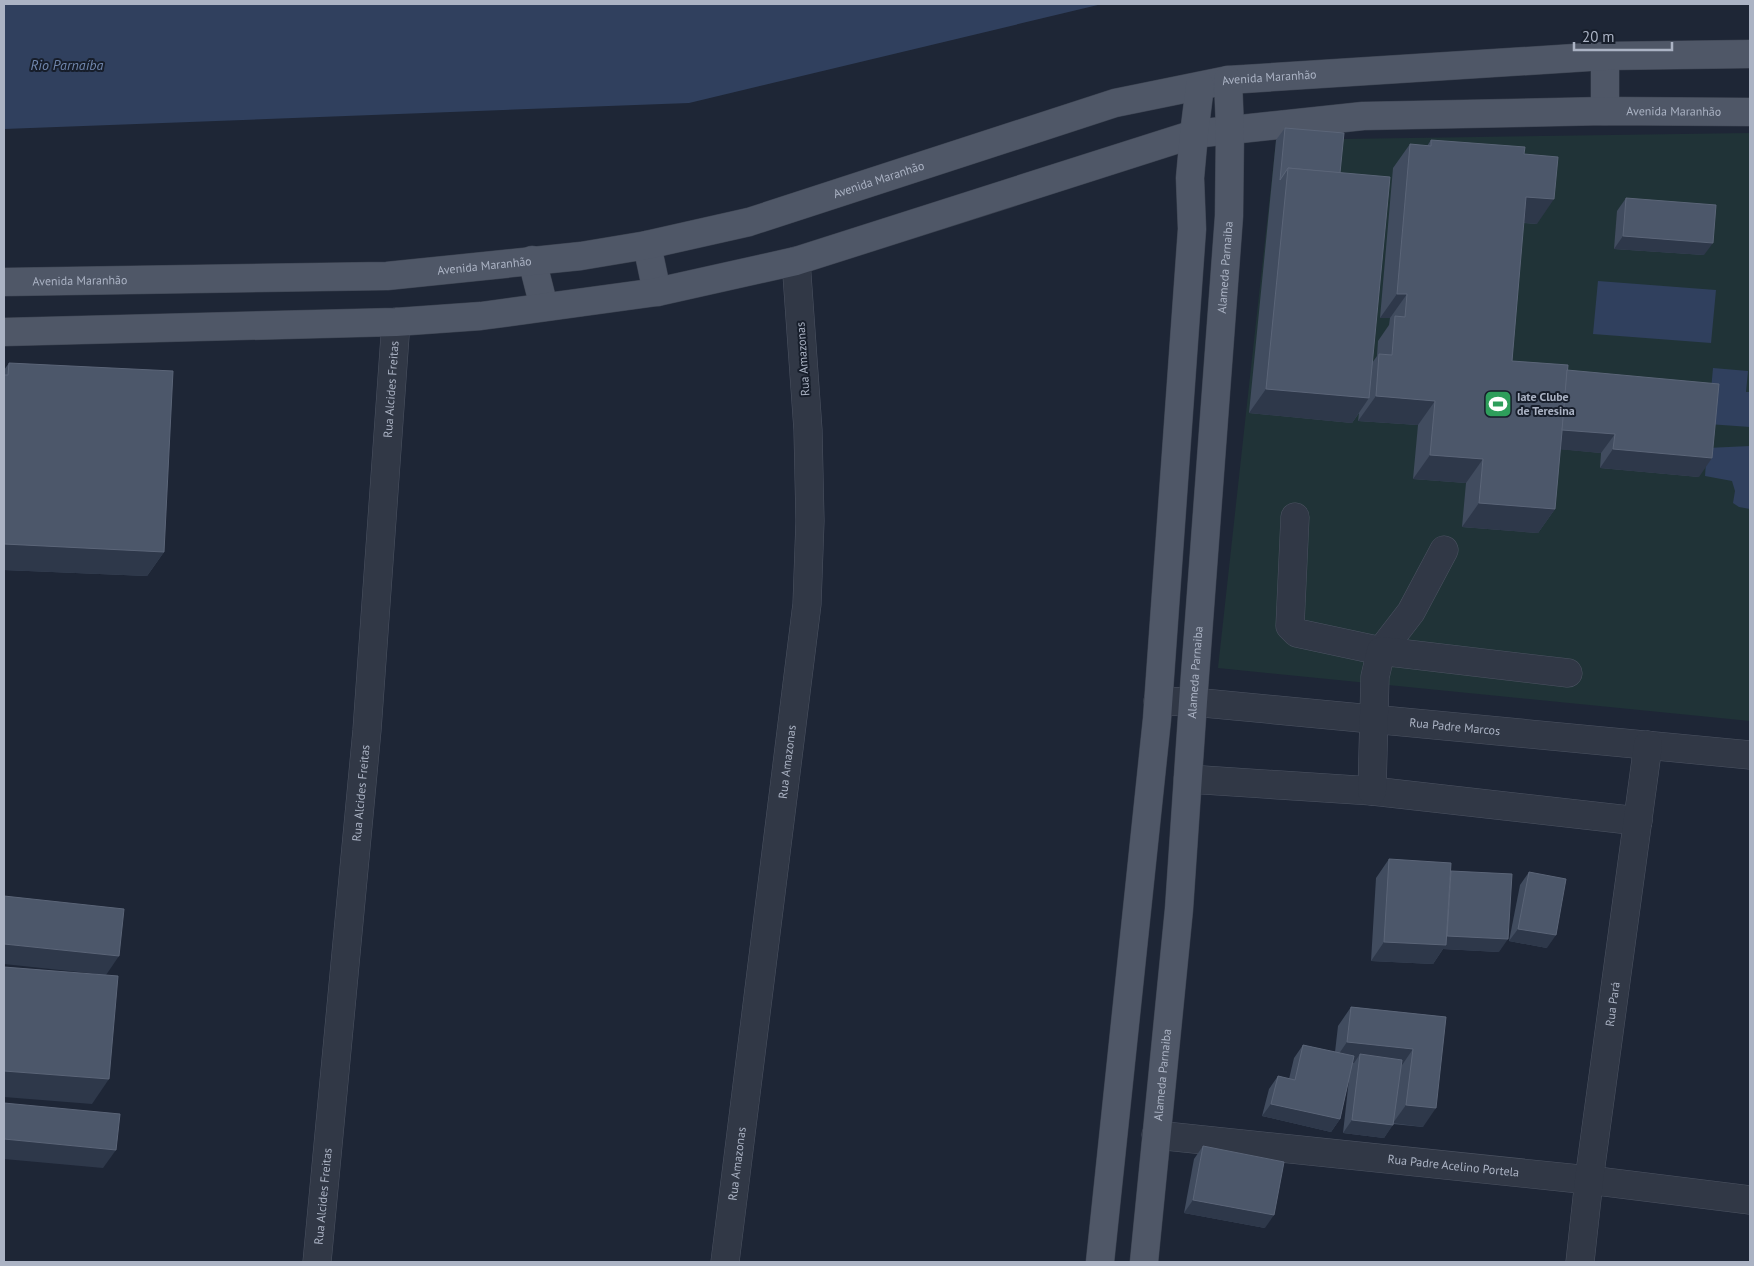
<svg xmlns="http://www.w3.org/2000/svg" width="1754" height="1266" font-family="'PT Sans',sans-serif">
	<rect width="100%" height="100%" fill="#1e2636"/>
	<path fill="#203337" d="M1750 133V721L1218 668 1276 140Z"/>
	<g fill="#30405e">
		<path d="M4 4H1102L689 103 4 129Z"/>
		<path d="M1598 281 1716 290 1711 343 1593 334Z"/>
		<path d="M1713 368 1748 371 1746 392H1750V427L1708 424Z"/>
		<path d="M1750 446V509L1739 507 1733 503 1735 491 1732 481 1705 476 1707 448Z"/>
	</g>
	<g fill="none" stroke-linecap="round" stroke-linejoin="round">
		<defs>
			<g id="minor">
				<path d="M1295 517 1290 626 1297 633 1381 651 1411 612 1444 550"/>
				<path id="s1" d="M1158 701 1193 702 1750 755"/>
				<path d="M1188 779 1372 791 1638 821"/>
				<path d="M1372 791 1375 677 1381 651 1568 673"/>
				<path id="s2" d="M1156 1135 1589 1180 1750 1200"/>
				<path id="s3" d="M317 1262 367 730 396 322"/>
				<path id="s4" d="M725 1262 807 604 810 521 808 430 796 261"/>
				<path id="s5" d="M1580 1262 1589 1180 1648 745"/>
			</g>
			<g id="major">
				<path d="M1605 56V111"/>
				<path d="M647 245 657 292"/>
				<path d="M532 260 544 307"/>
				<path id="s6" d="M4 282 387 276 581 256 647 245 749 222 1115 103 1228 80 1605 56 1750 54"/>
				<path id="s7" d="M4 332 396 322 481 316 657 292 796 261 1194 134 1363 116 1605 111 1750 112"/>
				<path d="M1100 1262 1157 719 1192 229 1190 178 1194 134 1200 86"/>
				<path id="s8" d="M1144 1262 1179 909 1193 702 1229 216 1230 129 1228 80"/>
			</g>
		</defs>
		<use href="#minor" stroke="#4c5362" stroke-width="29"/>
		<use href="#major" stroke="#3b4250" stroke-width="29"/>
		<use href="#minor" stroke="#313846" stroke-width="28"/>
		<use href="#major" stroke="#4f5767" stroke-width="28"/>
	</g>
	<g fill="#414c5f">
		<path d="M1285 128 1340 173 1372 363 1377 356 1378 341 1389 325 1390 318H1380L1393 168 1410 144 1427 146 1431 140 1524 154 1537 224 1523 223 1512 361 1567 370 1699 477 1600 468 1601 453 1560 449 1555 509 1538 533 1462 527 1466 483 1413 479 1418 425 1358 421 1359 413 1352 423 1249 413 1276 140Z"/>
		<path d="M1626 198 1704 255 1614 249 1617 211Z"/>
		<path d="M9 363 164 552 147 576 4 570V370Z"/>
		<path d="M1389 859 1499 952 1443 949 1433 964 1371 961 1376 878Z"/>
		<path d="M1529 872 1547 948 1509 941 1520 885Z"/>
		<path d="M1351 1007 1446 1017 1423 1127 1393 1124 1384 1138 1343 1133 1349 1079 1340 1119 1331 1132 1262 1116 1269 1089 1278 1076 1289 1079 1294 1058 1303 1045 1335 1052 1338 1026Z"/>
		<path d="M1203 1146 1265 1228 1184 1213 1194 1159Z"/>
	</g>
	<g fill="#2e384a">
		<path d="M1526 197 1554 199 1537 224 1508 221Z"/>
		<path d="M1623 236 1713 243 1704 255 1614 249Z"/>
		<path d="M1397 294H1407L1390 318H1380Z"/>
		<path d="M1266 389 1369 398 1352 423 1249 413Z"/>
		<path d="M1376 396 1435 401 1418 425 1358 421Z"/>
		<path d="M1558 429 1615 434 1601 453 1545 448Z"/>
		<path d="M1613 449 1712 458 1699 477 1600 468Z"/>
		<path d="M1430 455 1483 459 1466 483 1413 479Z"/>
		<path d="M1479 503 1555 509 1538 533 1462 527Z"/>
		<path d="M4 544 164 552 147 576 4 570Z"/>
		<path d="M1518 929 1556 935 1547 948 1509 941Z"/>
		<path d="M1447 936 1508 939 1499 952 1443 949 1433 964 1371 961 1384 942Z"/>
		<path d="M4 944 119 956 106 975 4 964Z"/>
		<path d="M1347 1042 1413 1049 1400 1068 1360 1054 1354 1063 1334 1061Z"/>
		<path d="M4 1071 109 1079 92 1104 4 1097Z"/>
		<path d="M1271 1104 1340 1119 1331 1132 1262 1116Z"/>
		<path d="M1406 1105 1436 1108 1423 1127 1393 1123Z"/>
		<path d="M1352 1120 1393 1125 1384 1138 1343 1133Z"/>
		<path d="M4 1139 116 1150 103 1168 4 1159Z"/>
		<path d="M1193 1200 1274 1215 1265 1228 1184 1213Z"/>
	</g>
	<g fill="#4c576a" stroke="#5b6578">
		<path d="M1285 128 1344 133 1340 173 1288 168 1280 180Z"/>
		<path d="M1431 140 1525 147 1524 154 1558 157 1554 199 1526 197 1512 361 1568 365 1555 509 1479 503 1483 459 1430 455 1435 401 1376 396 1379 354 1392 355 1395 316 1405 317 1407 294H1397L1410 144 1431 146Z"/>
		<path d="M1288 168 1390 177 1369 398 1266 389Z"/>
		<path d="M1626 198 1716 205 1713 243 1623 236Z"/>
		<path d="M9 363 173 371 164 552 4 544V375H8Z"/>
		<path d="M1567 370 1719 384 1712 458 1613 449 1615 434 1562 430Z"/>
		<path d="M1389 859 1451 863 1446 945 1384 942Z"/>
		<path d="M1451 871 1512 874 1508 939 1447 936Z"/>
		<path d="M1529 872 1566 879 1556 935 1518 929Z"/>
		<path d="M4 896 124 909 119 956 4 944Z"/>
		<path d="M4 967 118 976 109 1079 4 1071Z"/>
		<path d="M1351 1007 1446 1017 1436 1108 1406 1105 1413 1049 1347 1042Z"/>
		<path d="M1303 1045 1354 1056 1340 1119 1271 1104 1278 1076 1295 1080Z"/>
		<path d="M1360 1054 1402 1060 1393 1125 1352 1120Z"/>
		<path d="M4 1103 120 1114 116 1150 4 1139Z"/>
		<path d="M1203 1146 1284 1162 1274 1215 1193 1200Z"/>
	</g>
	<defs>
		<symbol id="stadium-square" viewBox="-11 -11 22 22"><rect x="-9" y="-9" width="18" height="18" rx="4" fill="#2e9e5b" stroke="#171e2b"/><path d="M0-5a6.5 5 0 1 0 0 10a6.5 5 0 1 0 0-10ZM-3.5-1.8h7v3.6h-7Z" fill="#fff"/></symbol>
	</defs>
	<g fill-rule="evenodd">
		<use href="#stadium-square" x="1482" y="388" width="32" height="32"/>
	</g>
	<g text-anchor="middle" stroke-width="4" stroke-linejoin="round" paint-order="stroke">
		<g font-size="12" fill="#abb3c4" stroke="#171e2b">
			<text dy="4" stroke="none"><textPath href="#s6" startOffset="1291">Avenida Maranhão</textPath></text>
			<text dy="4" stroke="none"><textPath href="#s7" startOffset="1696">Avenida Maranhão</textPath></text>
			<text dy="4" stroke="none"><textPath href="#s6" startOffset="886">Avenida Maranhão</textPath></text>
			<text dy="4" stroke="none"><textPath href="#s6" startOffset="481">Avenida Maranhão</textPath></text>
			<text dy="4" stroke="none"><textPath href="#s8" startOffset="998">Alameda Parnaiba</textPath></text>
			<text dy="4" stroke="none"><textPath href="#s6" startOffset="76">Avenida Maranhão</textPath></text>
			<text transform="translate(803 359) rotate(-94)" y="4">Rua Amazonas</text>
			<text dy="4" stroke="none"><textPath href="#s3" startOffset="876">Rua Alcides Freitas</textPath></text>
			<text dy="4" stroke="none"><textPath href="#s8" startOffset="592">Alameda Parnaiba</textPath></text>
			<text dy="4" stroke="none"><textPath href="#s1" startOffset="298">Rua Padre Marcos</textPath></text>
			<text dy="4" stroke="none"><textPath href="#s4" startOffset="504">Rua Amazonas</textPath></text>
			<text dy="4" stroke="none"><textPath href="#s3" startOffset="471">Rua Alcides Freitas</textPath></text>
			<text dy="4" stroke="none"><textPath href="#s5" startOffset="260">Rua Pará</textPath></text>
			<text dy="4" stroke="none"><textPath href="#s8" startOffset="188">Alameda Parnaiba</textPath></text>
			<text dy="4" stroke="none"><textPath href="#s4" startOffset="99">Rua Amazonas</textPath></text>
			<text dy="4" stroke="none"><textPath href="#s2" startOffset="299">Rua Padre Acelino Portela</textPath></text>
			<text dy="4" stroke="none"><textPath href="#s3" startOffset="66">Rua Alcides Freitas</textPath></text>
		</g>
		<g font-size="12" font-weight="bold" fill="#abb3c4" stroke="#171e2b" text-anchor="start">
			<text x="1517" y="401">Iate Clube<tspan x="1517" dy="14">de Teresina</tspan></text>
		</g>
		<g font-size="14" font-style="italic" fill="#7187ae" stroke="#171e2b">
			<text x="67" y="70">Rio Parnaíba</text>
		</g>
	</g>
	<rect width="1754" height="1266" fill="none" stroke="#abb3c4" stroke-width="10"/>
	<path d="M1574 42v8h98v-8" fill="none" stroke="#abb3c4" stroke-width="2.5"/>
	<text x="1582" y="42" font-size="15" fill="#abb3c4" stroke="#171e2b" stroke-width="4" paint-order="stroke">20 m</text>
</svg>
